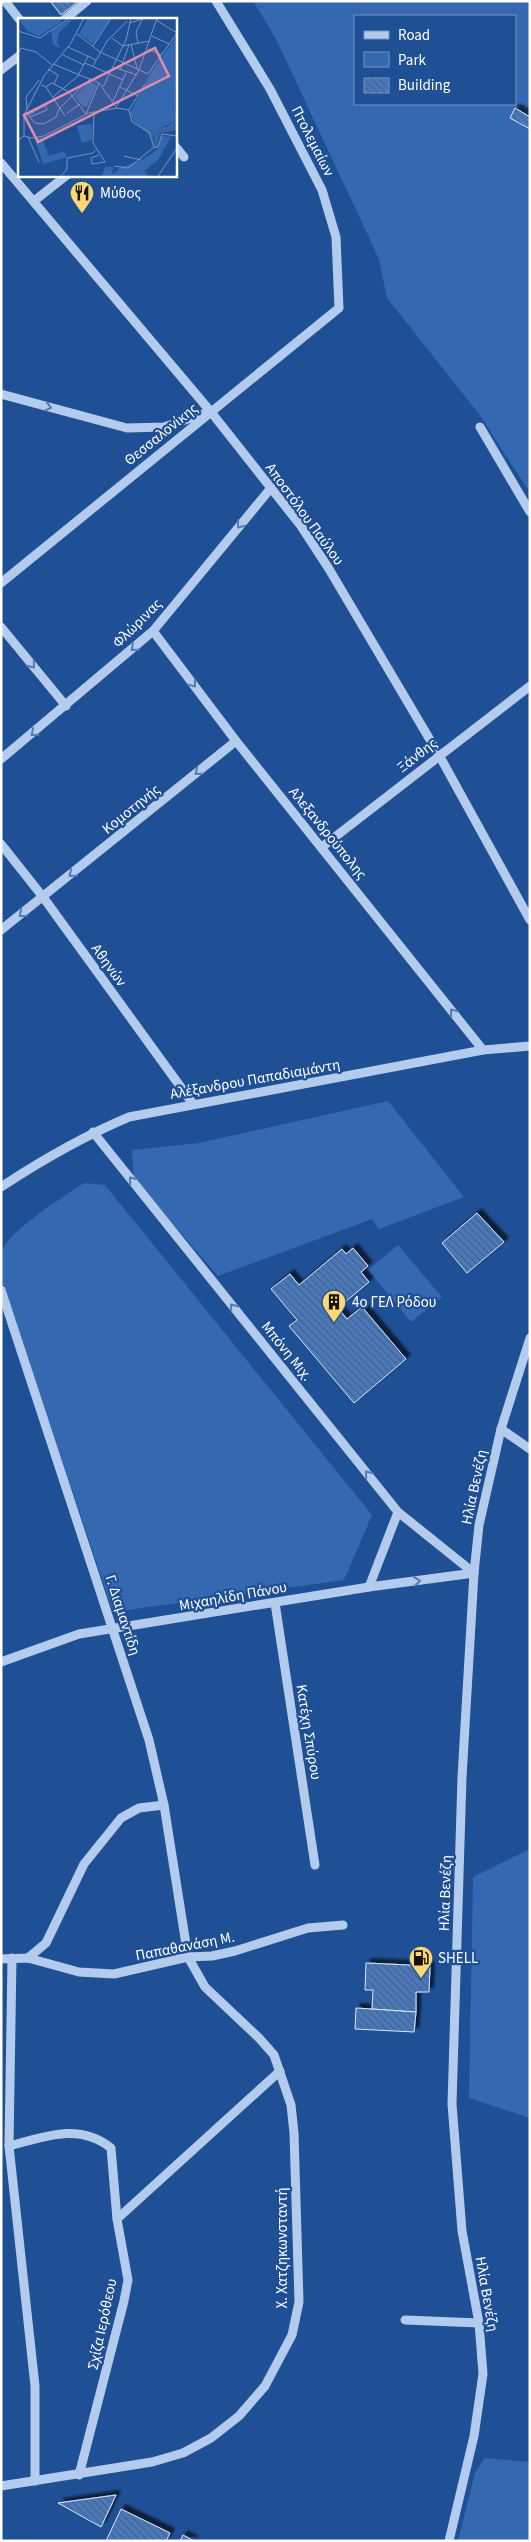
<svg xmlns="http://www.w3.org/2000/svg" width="531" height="2542" font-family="'Source Sans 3',sans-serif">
	<defs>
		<pattern id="building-back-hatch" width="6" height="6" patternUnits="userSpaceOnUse" patternTransform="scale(1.25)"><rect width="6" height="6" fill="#4878bb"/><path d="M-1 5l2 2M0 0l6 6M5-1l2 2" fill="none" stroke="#4a6284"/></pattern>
		<filter id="shadow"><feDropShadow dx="4.5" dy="-4.5" stdDeviation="1" flood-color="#0009"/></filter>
	</defs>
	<rect width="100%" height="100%" fill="#1f4f94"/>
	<g fill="#3469b2" fill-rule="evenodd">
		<path d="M253 1H530V493L479 414 387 298 379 259 276 39ZM355 16H515V104H355Z"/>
		<path d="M388 1101 464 1197 379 1229 372 1219 218 1276 134 1179 132 1150 199 1143Z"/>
		<path d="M84 1183 105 1185 372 1515 344 1580 113 1612 1 1278C1 1271 0 1259 2 1251 10 1229 64 1197 84 1183Z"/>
		<path d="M398 1245 442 1297 411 1322 368 1270Z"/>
		<path d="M530 1849V2118L469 2098 473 1877Z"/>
		<path d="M485 2458 530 2462V2541H458L475 2473Z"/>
	</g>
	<g fill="url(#building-back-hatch)" stroke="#d9e7fa" filter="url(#shadow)">
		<path d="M50 1H79L61 15Z"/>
		<path d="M515 108 530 117V129L510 118Z"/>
		<path d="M477 1213 504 1242 467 1273 442 1243Z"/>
		<path d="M353 1248 368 1266 361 1272 369 1282 338 1308 347 1319 362 1307 406 1359 354 1403 289 1326 297 1320 271 1289 290 1274 299 1285 342 1249 346 1254Z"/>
		<path d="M366 1963 430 1966 429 1992H416V2012L372 2009 373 1990H365Z"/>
		<path d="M356 2008 416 2012 414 2032 355 2029Z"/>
		<path d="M116 2495 101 2527 58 2503Z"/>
		<path d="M121 2509 170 2533 166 2541H106Z"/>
		<path d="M183 2535 194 2541H180Z"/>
	</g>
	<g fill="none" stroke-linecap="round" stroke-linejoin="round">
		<g stroke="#b3ccee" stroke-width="9">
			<path d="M5 1 19 19"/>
			<path d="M65 19 87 1"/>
			<path d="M1 70 19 56"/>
			<path d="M175 146 184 157"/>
			<path d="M1 163 211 412 301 526 329 569 439 755 530 920"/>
			<path d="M34 201 67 175"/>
			<path d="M1 394 127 428 164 427 206 413"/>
			<path d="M480 427 530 512"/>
			<path d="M1 583 339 308 336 237 322 190 270 89 216 1"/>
			<path d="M1 627 66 706"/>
			<path d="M153 631 236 741 483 1050"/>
			<path d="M1 759 153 631 271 488"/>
			<path d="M1 844 43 897 193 1104"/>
			<path d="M322 847 530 686"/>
			<path d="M1 930 236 741"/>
			<path d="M93 1132 398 1512 474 1573"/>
			<path d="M1 1187C42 1160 84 1136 129 1117L483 1050 530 1046"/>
			<path d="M1 1290 149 1740 164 1805 188 1957 205 1987 259 2038 274 2055 291 2105 294 2133 299 2302 292 2335 265 2386 239 2416 211 2438 183 2453 152 2462 1 2486"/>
			<path d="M501 1429 530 1449"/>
			<path d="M369 1587 398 1512"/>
			<path d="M275 1603 315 1865"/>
			<path d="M1 1662 79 1634 369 1587 474 1573"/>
			<path d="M12 1958 9 2146 35 2386V2481"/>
			<path d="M28 1958 46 1943 84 1864 121 1818 139 1808 164 1805"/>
			<path d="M1 1959 28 1958 79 1972 114 1974 188 1957 212 1956 235 1951 308 1928 343 1925"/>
			<path d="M9 2146C44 2137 79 2122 111 2148L117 2219 128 2280 124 2301 79 2475"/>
			<path d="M117 2219 280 2071"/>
			<path d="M405 2320 479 2323"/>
			<path d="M449 2541 474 2436 483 2374 479 2323 462 2231 452 2104 462 1777 474 1573 479 1525 501 1429 530 1338"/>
		</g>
	</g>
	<defs><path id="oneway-chevron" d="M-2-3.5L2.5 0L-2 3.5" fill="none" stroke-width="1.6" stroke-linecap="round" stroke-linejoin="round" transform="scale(1.25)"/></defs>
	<g stroke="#537bb4">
		<use href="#oneway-chevron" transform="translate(48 407) rotate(15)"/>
		<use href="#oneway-chevron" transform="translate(240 525) rotate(129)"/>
		<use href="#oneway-chevron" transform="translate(134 648) rotate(139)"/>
		<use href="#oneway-chevron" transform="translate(32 665) rotate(51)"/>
		<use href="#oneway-chevron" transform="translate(193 684) rotate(53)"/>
		<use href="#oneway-chevron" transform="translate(34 733) rotate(141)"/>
		<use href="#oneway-chevron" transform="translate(198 772) rotate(141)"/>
		<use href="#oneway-chevron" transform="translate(72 874) rotate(141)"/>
		<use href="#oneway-chevron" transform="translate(22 914) rotate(142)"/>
		<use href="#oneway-chevron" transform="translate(453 1012) rotate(-128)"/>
		<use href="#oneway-chevron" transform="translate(132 1180) rotate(-129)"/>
		<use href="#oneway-chevron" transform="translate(233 1307) rotate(-129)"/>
		<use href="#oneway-chevron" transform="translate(368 1474) rotate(-129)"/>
		<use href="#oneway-chevron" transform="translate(417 1581) rotate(-8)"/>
	</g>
	<defs>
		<symbol id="restaurant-pin" viewBox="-11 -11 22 30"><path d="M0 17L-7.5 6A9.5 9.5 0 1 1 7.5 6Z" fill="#fcd873" stroke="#1f4f94"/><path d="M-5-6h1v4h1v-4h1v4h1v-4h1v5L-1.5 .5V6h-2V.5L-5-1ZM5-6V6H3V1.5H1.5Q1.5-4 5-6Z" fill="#111"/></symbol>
		<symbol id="building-pin" viewBox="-11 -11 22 30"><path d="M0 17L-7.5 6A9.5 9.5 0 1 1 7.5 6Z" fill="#fcd873" stroke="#1f4f94"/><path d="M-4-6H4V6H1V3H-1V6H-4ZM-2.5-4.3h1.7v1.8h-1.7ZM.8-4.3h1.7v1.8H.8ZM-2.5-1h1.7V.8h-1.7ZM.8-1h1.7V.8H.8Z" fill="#111"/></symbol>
		<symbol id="fuel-pin" viewBox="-11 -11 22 30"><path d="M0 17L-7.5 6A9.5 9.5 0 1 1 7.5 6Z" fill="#fcd873" stroke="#1f4f94"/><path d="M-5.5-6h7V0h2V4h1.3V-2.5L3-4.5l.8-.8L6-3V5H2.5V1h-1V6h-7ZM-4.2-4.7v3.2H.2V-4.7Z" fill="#111"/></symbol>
	</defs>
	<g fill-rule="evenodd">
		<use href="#restaurant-pin" x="68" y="179" width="28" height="38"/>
		<use href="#building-pin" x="320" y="1288" width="28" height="38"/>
		<use href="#fuel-pin" x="407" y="1944" width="28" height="38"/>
	</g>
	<g text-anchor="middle" stroke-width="4.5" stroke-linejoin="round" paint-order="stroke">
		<g font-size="15" fill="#fff" stroke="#1f4f94">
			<text transform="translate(313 141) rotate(63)" y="5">Πτολεμαίων</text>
			<text transform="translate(161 434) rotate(-39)" y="5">Θεσσαλονίκης</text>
			<text transform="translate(305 514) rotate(54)" y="5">Αποστόλου Παύλου</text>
			<text transform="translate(137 623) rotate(-45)" y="5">Φλώρινας</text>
			<text transform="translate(417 755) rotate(-38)" y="5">Ξάνθης</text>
			<text transform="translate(131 809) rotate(-39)" y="5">Κομοτηνής</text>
			<text transform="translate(328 833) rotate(51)" y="5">Αλεξανδρούπολης</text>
			<text transform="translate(109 965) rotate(54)" y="5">Αθηνών</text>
			<text transform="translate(255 1079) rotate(-10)" y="5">Αλέξανδρου Παπαδιαμάντη</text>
			<text transform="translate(287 1351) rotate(51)" y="5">Μπόνη Μιχ.</text>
			<text transform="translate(474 1487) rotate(-78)" y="5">Ηλία Βενέζη</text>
			<text transform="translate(233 1596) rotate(-10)" y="5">Μιχαηλίδη Πάνου</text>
			<text transform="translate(123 1615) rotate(72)" y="5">Γ. Διαμαντίδη</text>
			<text transform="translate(309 1732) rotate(81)" y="5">Κατέχη Σπύρου</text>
			<text transform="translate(445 1893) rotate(-88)" y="5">Ηλία Βενέζη</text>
			<text transform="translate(185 1946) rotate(-11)" y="5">Παπαθανάση Μ.</text>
			<text transform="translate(282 2248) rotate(-90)" y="5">Χ. Χατζηκωνσταντή</text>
			<text transform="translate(487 2294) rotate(80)" y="5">Ηλία Βενέζη</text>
			<text transform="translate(102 2324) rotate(-78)" y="5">Σχίζα Ιερόθεου</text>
		</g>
		<g font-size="15" fill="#fff" stroke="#1f4f94" text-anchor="start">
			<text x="100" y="198">Μύθος</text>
			<text x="352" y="1307">4ο ΓΕΛ Ρόδου</text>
			<text x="438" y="1963">SHELL</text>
		</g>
	</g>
	<g transform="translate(18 18)">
		<rect width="159" height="159" fill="#1f4f94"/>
		<path d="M0 0H42L43 4 21 18 9 13ZM70 0H93L75 26 61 16ZM159 17 157 103 139 112 138 117 135 116 136 129 133 118 116 104 112 96 131 58ZM72 63 79 67 69 89H65L57 78ZM74 106V122L64 125 59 108ZM143 118 153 119 140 142 126 153 131 158H84L87 149H95L94 155H97L101 150 124 142 140 131ZM23 119 31 138 46 133 49 139 25 146 17 121Z" fill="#3469b2"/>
		<path d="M53 0H56L41 15 39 25 43 30 35 27 33 13ZM159 82V112L142 115 139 129H136L137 110 149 109 157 103 152 99 156 97Z" fill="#3469b2"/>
		<path fill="none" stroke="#3f6092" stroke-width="2.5" d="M137 129 142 112H152L159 107"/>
		<path fill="none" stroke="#7995bf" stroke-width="1" d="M138 2 159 15M111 5 128 0M0 13 22 20 51 0M59 16 82 34 130 56 159 15M134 18 151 26M94 20 105 28 132 23M120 25 118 14 125 0M113 26 119 50M75 28 93 0M50 29 78 42M130 31 144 37M1 34 3 30 18 34 34 47M45 37 66 47M67 45 105 62M35 46 81 65 99 90M75 48 89 23 109 3M95 49 119 57M30 51 40 57 36 66M102 52 111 27M23 67 28 69 47 98M28 69 34 65 51 74 68 96M85 69 108 22 113 0M102 69 120 78M35 79 60 58 70 38M95 83 108 55M99 88 121 52 139 0M9 91 8 79 21 62M111 92 127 66M76 93 75 125 87 144M7 94 17 105 26 106 38 99 41 91 73 60M49 95 62 86M68 96 81 65M10 97 37 82M12 99 29 92 27 87M6 118 13 120 26 118 71 95 99 90 111 92 114 104 131 114 136 130 140 129 144 116 159 118M10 119 21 144M0 122 6 118V97L26 58 53 25 66 0M81 137 73 140 74 146 87 144M106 138 123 142M96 148 110 150 135 130M43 158 49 151V140L75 135 77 132M140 158 159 130"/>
		<path fill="#e08cad" fill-opacity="0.15" stroke="#e08cad" stroke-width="2.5" d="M137 30 151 58 20 124 6 97Z"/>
		<rect width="159" height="159" fill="none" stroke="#fff" stroke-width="2.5"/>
	</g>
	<rect width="531" height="2542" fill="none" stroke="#ffffff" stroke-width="5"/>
	<rect x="354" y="15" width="162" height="90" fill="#1f4f94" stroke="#7995bf"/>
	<rect x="364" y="31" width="25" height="8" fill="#b3ccee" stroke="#7995bf"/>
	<text x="398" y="40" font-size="15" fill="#ffffff">Road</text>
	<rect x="364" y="52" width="25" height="15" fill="#3469b2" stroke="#7995bf"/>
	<text x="398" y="65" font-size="15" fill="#ffffff">Park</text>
	<rect x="364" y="78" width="25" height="15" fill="url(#building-back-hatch)" stroke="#7995bf"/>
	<text x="398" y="90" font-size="15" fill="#ffffff">Building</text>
</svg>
